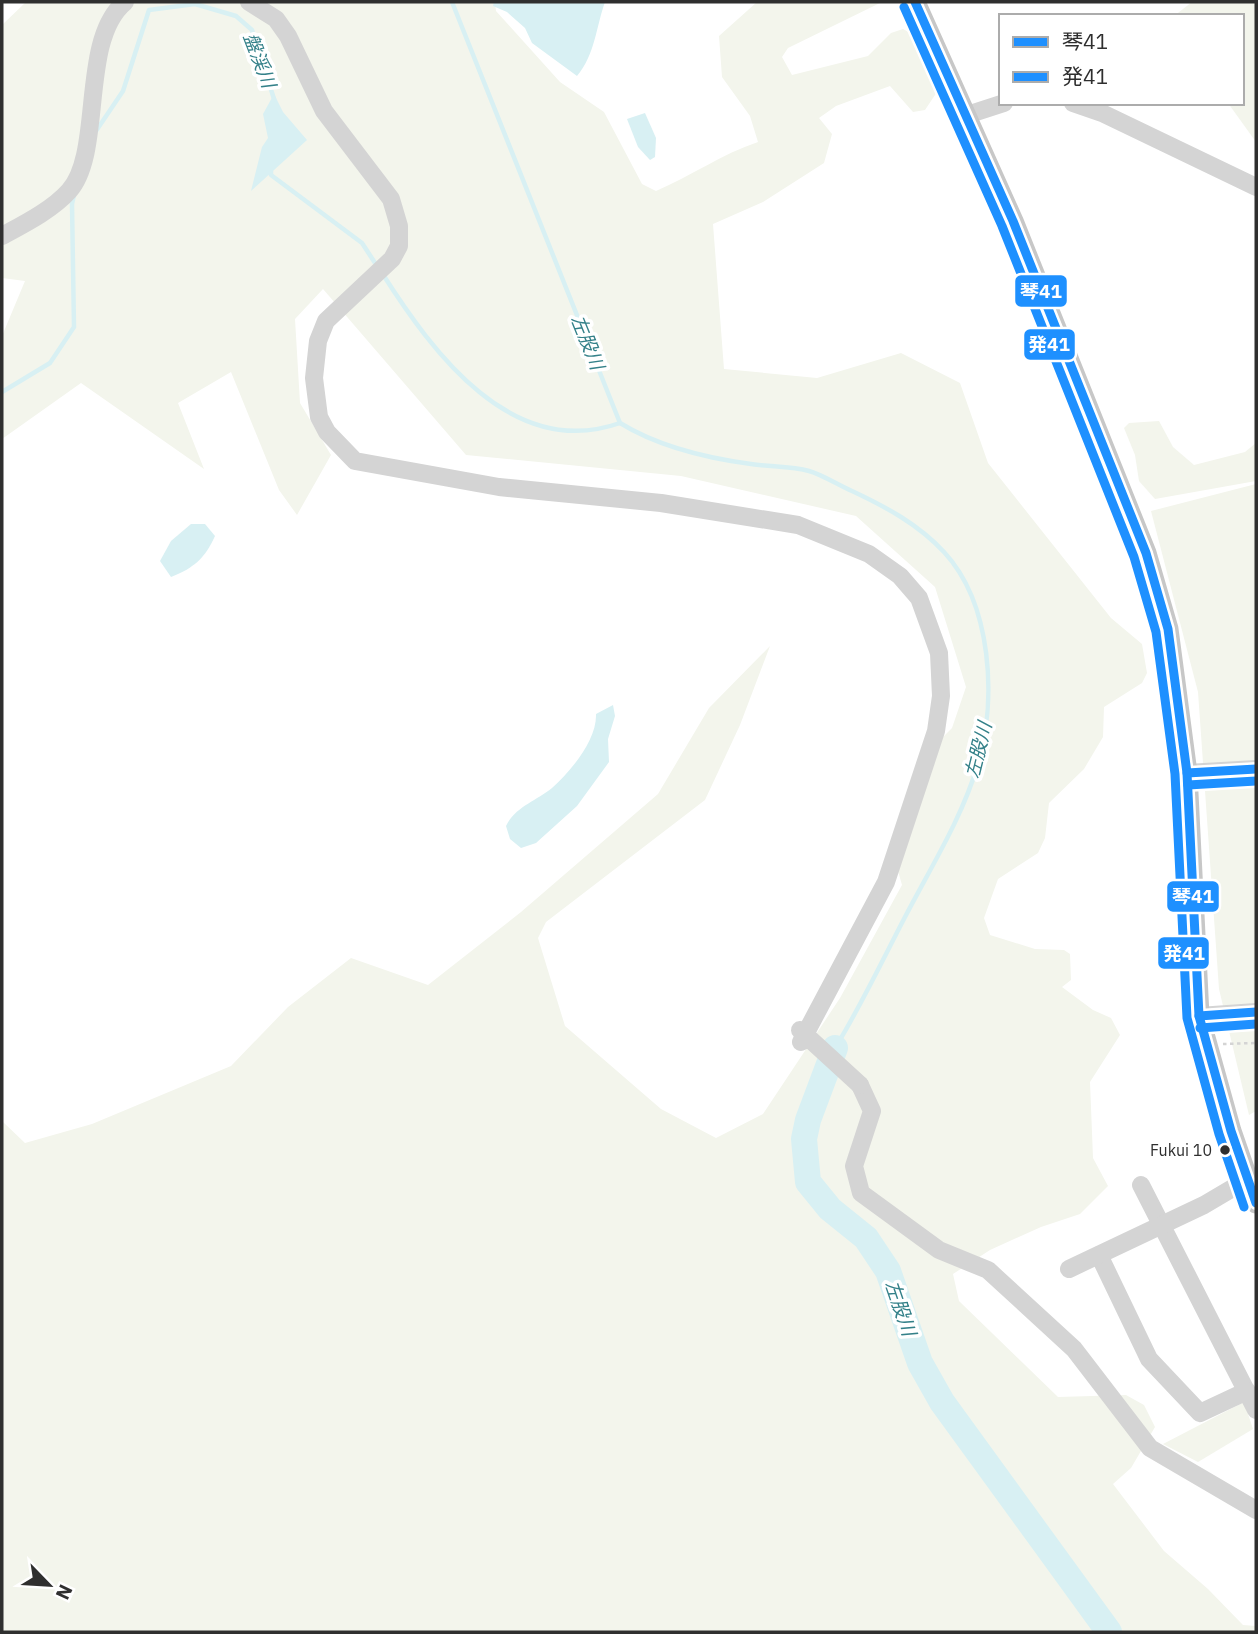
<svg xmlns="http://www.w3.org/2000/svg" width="1258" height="1634" font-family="'IBM Plex Sans','Noto Sans JP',sans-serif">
	<rect width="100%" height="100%" fill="#fff"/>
	<g fill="#f3f5ec">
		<path d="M26 2H495L496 11 560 82 604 112 642 184 656 191C691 176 722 154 758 142L750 116 722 77 719 36 757 2H882L788 48 782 57 792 75 868 56 891 33 903 29 914 35 937 92 925 110 913 112 890 86 836 106 819 118 832 134 824 163 763 202 713 224 724 369 817 378 901 353 960 383 988 463 1111 618 1142 644 1147 673 1142 683 1104 707 1103 737 1084 769 1049 803 1045 838 1038 853 998 879 984 918 990 935 1035 949 1064 950 1070 954 1071 980 1062 987 1093 1010 1111 1018 1120 1035 1090 1082 1093 1158 1108 1186 1080 1214 1041 1227 990 1250 953 1274 959 1301 1058 1397 1126 1395 1144 1405 1155 1427 1131 1468 1113 1484 1164 1551 1208 1589 1243 1625 1256 1626V1632H2V1121L25 1143 92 1124 231 1066 288 1007 351 958 428 985 521 912 658 794 709 708 770 646 740 725 705 800 546 922 538 938 565 1026 661 1109 716 1138 763 1114 840 998 902 885 898 871 942 738 952 728 966 687 935 587 856 516 681 476 466 455 323 289 295 319 300 403 331 455 297 515 279 490 231 372 178 403 204 469 81 383 2 439V336L25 281 2 278V25Z"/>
		<path d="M1192 2H1256V142L1228 103H1242V16H1174Z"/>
		<path d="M1159 421 1173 447 1194 465 1245 452 1256 443V481L1155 499 1139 481 1135 455 1124 428 1129 423Z"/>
		<path d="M1256 484V1111L1249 1115 1219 989 1198 692 1151 511Z"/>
		<path d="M1244 1402 1253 1429 1198 1462 1163 1444Z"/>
	</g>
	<g fill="#d8f0f3">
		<path d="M494 2H605C596 27 595 55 577 76L532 43 525 28 507 12 493 6Z"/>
		<path d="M274 94 283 112 307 140 251 191 262 147 268 138 263 114Z"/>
		<path d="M645 113 656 138 655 157 650 160 638 147 627 119Z"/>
		<path d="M191 524H205L215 536C205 558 194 568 171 577L160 561 171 541Z"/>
		<path d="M613 705 615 716 608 739 609 762 577 806 536 843 521 848 510 839 506 826C515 807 536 801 552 788 571 771 597 740 596 714Z"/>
	</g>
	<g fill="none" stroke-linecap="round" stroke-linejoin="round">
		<g stroke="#d8f0f3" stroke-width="4.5">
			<path d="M452 2 620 423C659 447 706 458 751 464 769 467 791 466 809 471 823 475 838 485 852 491 886 507 918 524 944 552 992 604 997 699 978 764 962 818 931 867 905 917 882 961 861 1006 835 1048"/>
			<path d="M96 131 123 91 149 10 195 4 236 16 252 30 274 99"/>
			<path d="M271 171V175L362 243 377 266"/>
			<path d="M382 273C433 353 512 461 620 423"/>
			<path d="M2 392 50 363 74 327 72 204 74 195"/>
		</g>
		<path stroke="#d8f0f3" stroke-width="26" d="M835 1048 808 1120 804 1139 808 1182 830 1209 866 1238 888 1271 920 1363 942 1402 1109 1632"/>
		<path stroke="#d4d4d4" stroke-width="2.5" stroke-dasharray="3.5 3.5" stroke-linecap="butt" d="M1223 1044 1256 1043"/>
		<g stroke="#d4d4d4" stroke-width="18">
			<path d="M249 2 276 19 288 36 324 111 391 199 399 226V246L392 259 326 321 318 341 314 378 319 417 327 432 355 461 499 487 661 503 798 525 869 554 900 576 919 598 939 653 941 696 936 731 886 882 801 1042"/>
			<path d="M1073 103 1102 113 1256 187"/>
			<path d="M967 115 1004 103"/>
			<path d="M2 236C24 224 52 210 69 191 104 152 79 40 125 2"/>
			<path d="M1187 773 1256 769"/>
			<path d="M1199 1016 1256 1012"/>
			<path d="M860 1085 872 1111 854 1166 861 1193 939 1250 988 1270 1074 1349 1150 1448 1256 1510"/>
			<path d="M1141 1185 1256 1410"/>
			<path d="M1099 1255 1149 1359 1200 1413 1247 1391"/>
			<path d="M1069 1269 1204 1205 1248 1179"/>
		</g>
		<path stroke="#c7c7c7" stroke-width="21" d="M915 2 1013 221 1146 553 1168 629 1187 773 1199 1016 1231 1131 1256 1203"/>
		<path stroke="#d4d4d4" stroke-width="18" d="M800 1030 860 1085"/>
		<defs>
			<g id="bus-1">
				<path d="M915 2 1013 221 1146 553 1168 629 1187 773 1199 1016 1231 1131 1256 1203"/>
				<path d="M1187 773 1256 769"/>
				<path d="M1199 1016 1256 1012"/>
			</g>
			<g id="bus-2">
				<path d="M904 7 1002 226 1134 557 1156 632 1175 774 1187 1018 1219 1134 1244 1207"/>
				<path d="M1188 785 1256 781"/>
				<path d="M1200 1028 1256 1024"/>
			</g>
		</defs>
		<use href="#bus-1" stroke="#fff" stroke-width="14"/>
		<use href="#bus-2" stroke="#fff" stroke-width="14"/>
		<use href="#bus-1" stroke="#1e90ff" stroke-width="9"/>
		<use href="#bus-2" stroke="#1e90ff" stroke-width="9"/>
	</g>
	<circle fill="#2f2f2f" stroke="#fff" stroke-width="2.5" cx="1225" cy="1150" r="6"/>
	<g text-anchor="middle" stroke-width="7" stroke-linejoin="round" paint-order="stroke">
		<g font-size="16" fill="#2f2f2f" stroke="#fff" text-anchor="end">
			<text x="1212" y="1156">Fukui 10</text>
		</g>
		<g font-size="19" font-style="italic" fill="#348189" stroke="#fff">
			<text transform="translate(260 60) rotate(69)" y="7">盤渓川</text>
			<text transform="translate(588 342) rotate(68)" y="7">左股川</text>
			<text transform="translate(978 750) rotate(-76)" y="7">左股川</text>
			<text transform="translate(901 1308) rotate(71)" y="7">左股川</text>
		</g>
	</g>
	<g stroke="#fff" stroke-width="2.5">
		<rect x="1014" y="274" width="54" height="34" rx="7" fill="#1e90ff"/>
		<rect x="1023" y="328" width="53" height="33" rx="7" fill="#1e90ff"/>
		<rect x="1166" y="880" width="54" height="33" rx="7" fill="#1e90ff"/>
		<rect x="1157" y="936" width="53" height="34" rx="7" fill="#1e90ff"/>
	</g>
	<g font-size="19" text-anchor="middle" font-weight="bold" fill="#fff">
		<text x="1041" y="298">琴41</text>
		<text x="1049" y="351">発41</text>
		<text x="1193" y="903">琴41</text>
		<text x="1184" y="960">発41</text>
	</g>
	<rect width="1258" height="1634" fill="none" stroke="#2f2f2f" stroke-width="7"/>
	<rect x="999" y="14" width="245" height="91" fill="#ffffff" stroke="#acacac" stroke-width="2"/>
	<rect x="1013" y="37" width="35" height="10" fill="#1e90ff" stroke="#acacac" stroke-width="2"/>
	<text x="1062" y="49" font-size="21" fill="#2f2f2f">琴41</text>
	<rect x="1013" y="72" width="35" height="10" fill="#1e90ff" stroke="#acacac" stroke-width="2"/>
	<text x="1062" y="84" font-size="21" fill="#2f2f2f">発41</text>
	<g transform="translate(49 1585) rotate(115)" stroke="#ffffff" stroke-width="5" paint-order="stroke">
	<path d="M0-5L12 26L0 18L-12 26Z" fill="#2f2f2f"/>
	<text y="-10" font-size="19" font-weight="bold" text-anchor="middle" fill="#2f2f2f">N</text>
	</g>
</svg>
